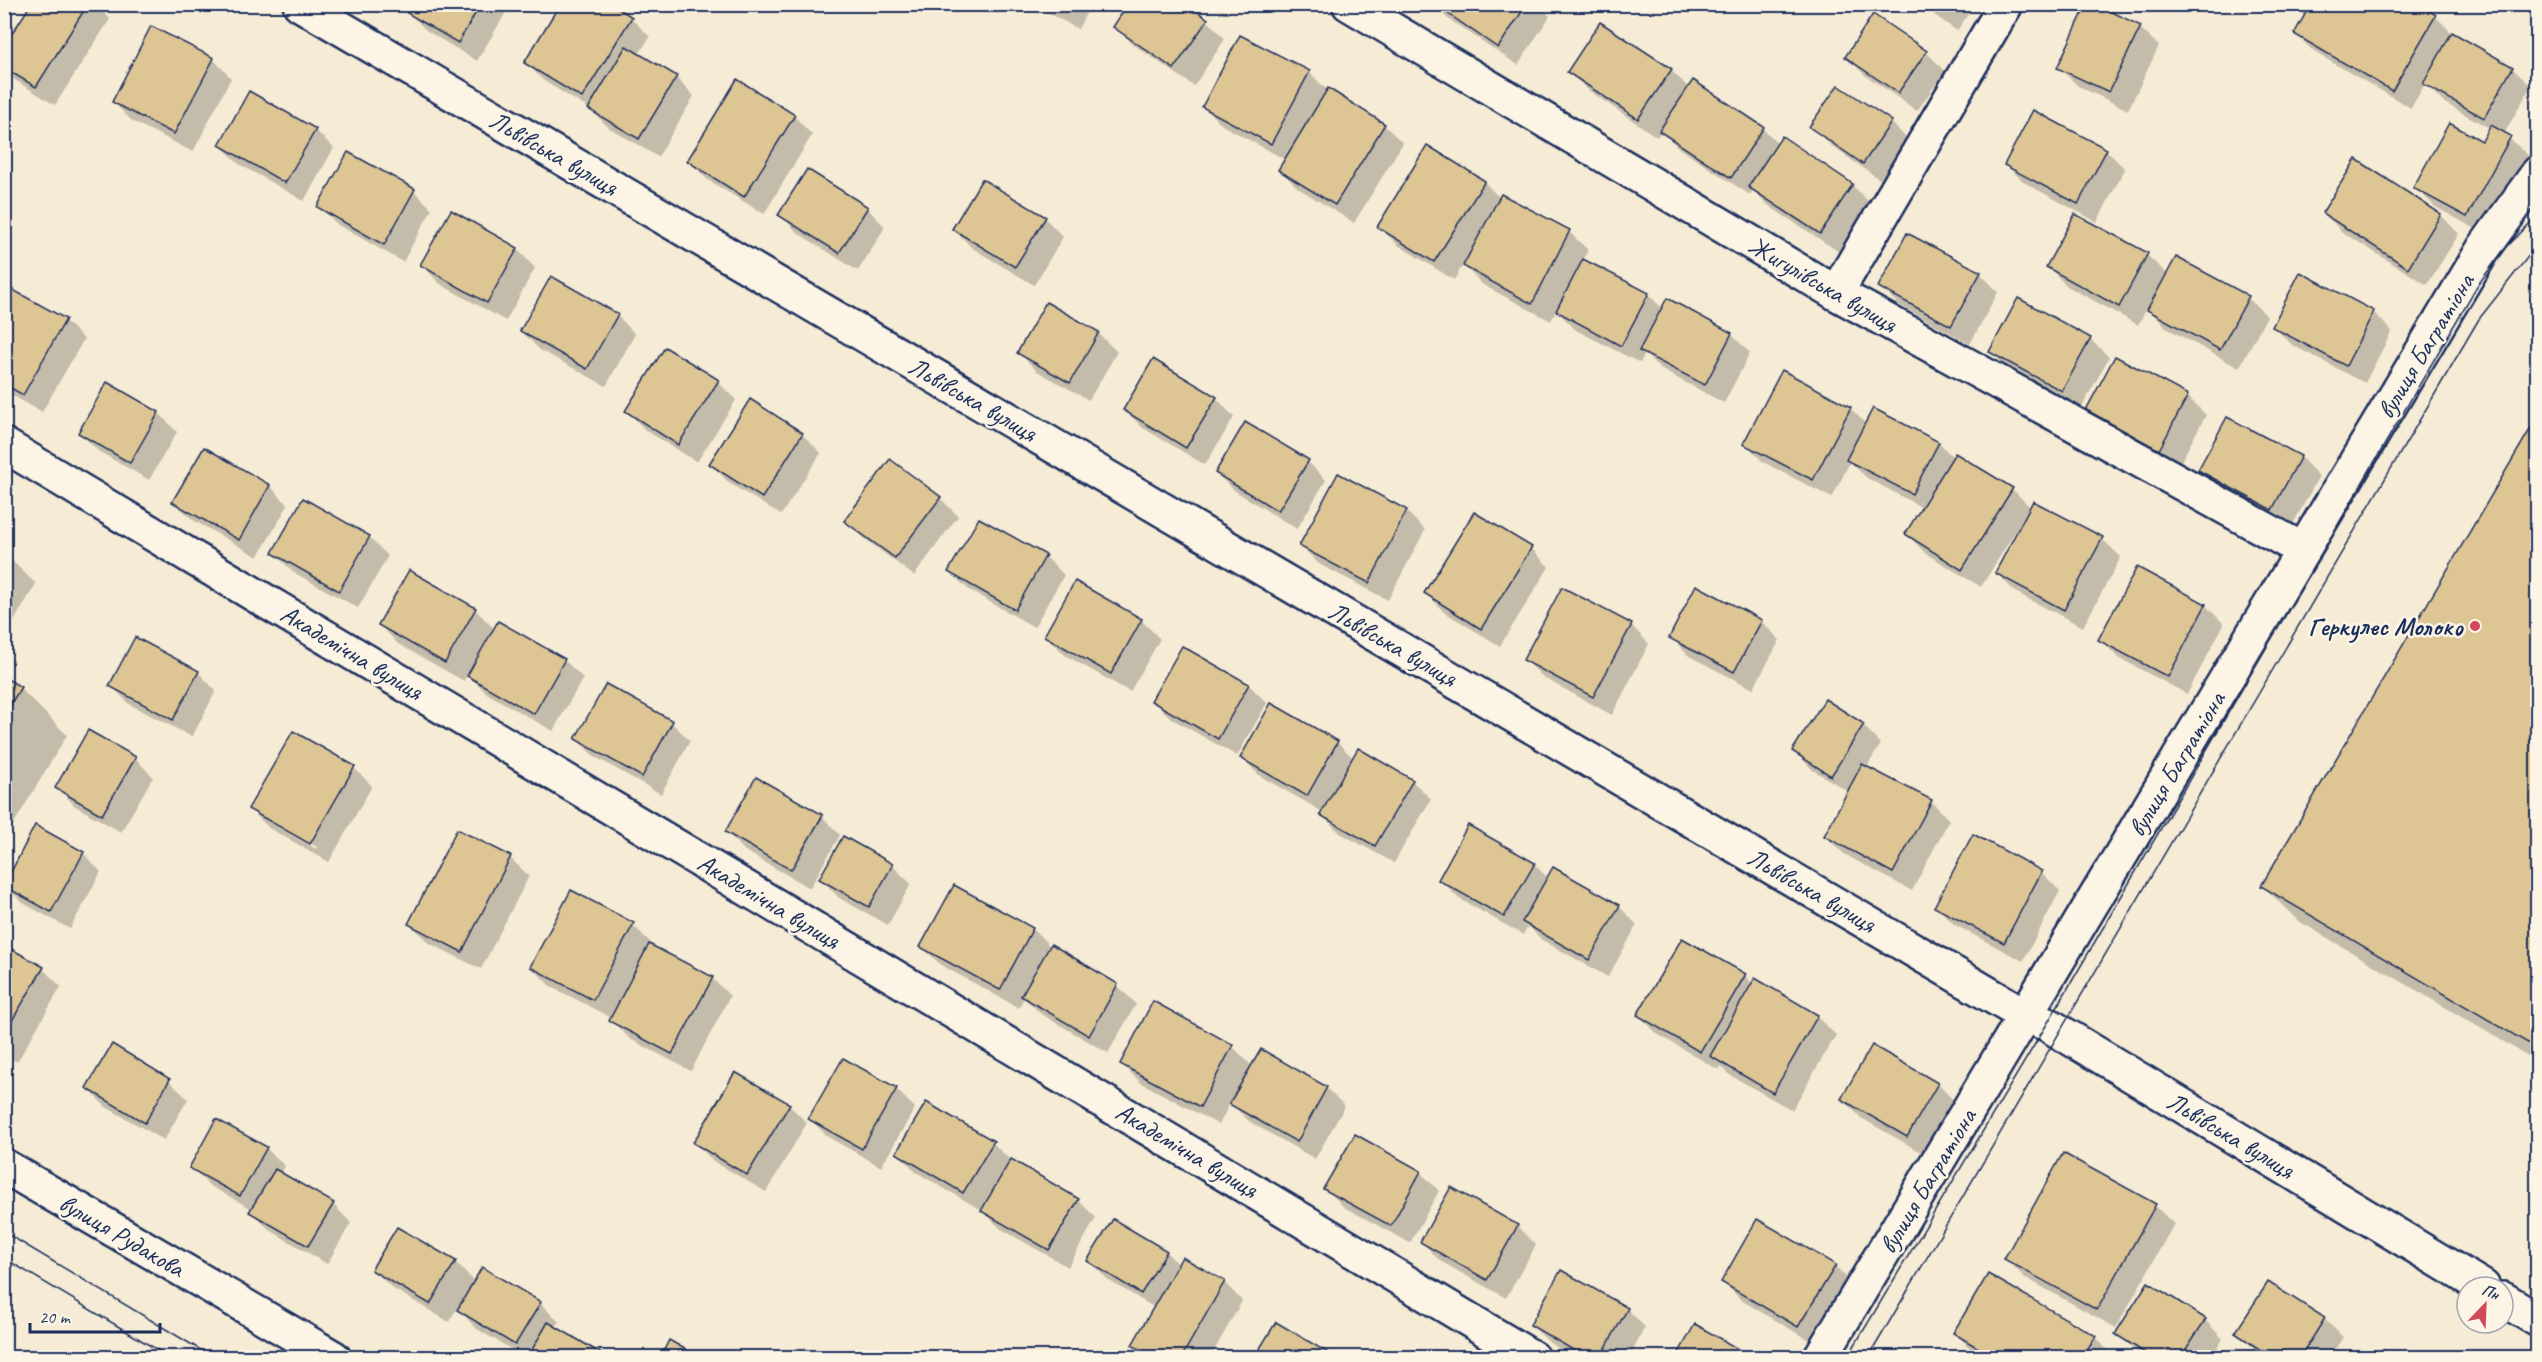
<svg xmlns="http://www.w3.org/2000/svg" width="2542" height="1362" font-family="Caveat,sans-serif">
	<rect width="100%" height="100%" fill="#f6ebd5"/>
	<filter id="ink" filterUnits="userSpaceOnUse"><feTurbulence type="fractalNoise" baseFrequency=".0167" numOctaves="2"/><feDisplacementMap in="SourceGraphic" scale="12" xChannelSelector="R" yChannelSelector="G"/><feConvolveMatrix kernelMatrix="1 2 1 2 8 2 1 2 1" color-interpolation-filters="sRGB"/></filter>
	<g filter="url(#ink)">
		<g fill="#0003" fill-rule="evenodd">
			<path d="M33 4H95L110 19 55 105 15 80 4 69V49Z"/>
			<path d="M414 4H511L477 61 427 31 409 13Z"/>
			<path d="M1032 4H1091L1078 29Z"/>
			<path d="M1434 4H1538L1550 16 1518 65 1447 18Z"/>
			<path d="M1919 4H1975L1957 31Z"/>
			<path d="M1874 16 1926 52 1945 71 1917 111 1865 75 1846 57Z"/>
			<path d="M2435 16 2453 34 2512 68 2531 86 2504 134 2529 156 2486 235 2434 206 2415 187 2483 144 2491 129 2443 102 2425 84 2411 108 2314 52 2296 34Z"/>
			<path d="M631 18 650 37 638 55 676 77 694 96 658 157 608 127 591 110 544 81 526 63Z"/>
			<path d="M1207 20 1225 39 1194 86 1134 45 1115 27Z"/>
			<path d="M2140 28 2159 46 2128 110 2078 86 2059 68Z"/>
			<path d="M213 59 231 78 193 152 132 121 113 102Z"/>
			<path d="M1671 70 1689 88 1693 82 1763 129 1779 144 1852 185 1871 204 1839 252 1769 206 1753 190 1750 195 1680 149 1661 131 1657 137 1588 90 1569 72Z"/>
			<path d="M1309 72 1328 91 1384 125 1403 143 1354 223 1298 188 1280 170 1286 160 1222 125 1204 107Z"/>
			<path d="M794 116 812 135 764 214 708 180 689 161Z"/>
			<path d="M1891 122 1909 141 1882 181 1830 145 1811 127Z"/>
			<path d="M315 130 334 148 304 201 239 164 220 145Z"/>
			<path d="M2106 150 2125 169 2097 222 2025 183 2006 165Z"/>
			<path d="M2356 161 2441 215 2459 234 2427 285 2342 232 2324 213Z"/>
			<path d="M1484 182 1500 198 1501 196 1569 232 1588 250 1583 260 1648 294 1663 309 1731 334 1750 353 1724 403 1660 369 1645 354 1640 363 1576 330 1556 310 1551 321 1483 285 1463 265 1454 280 1398 245 1379 227Z"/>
			<path d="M414 191 432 209 403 262 338 225 319 207Z"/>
			<path d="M867 208 885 227 858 271 798 233 780 214Z"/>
			<path d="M1045 218 1063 237 1034 285 972 248 954 229Z"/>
			<path d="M517 249 535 268 506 321 440 284 422 265Z"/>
			<path d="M2147 255 2168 275 2177 259 2248 298 2267 316 2239 368 2168 329 2147 308 2138 325 2067 286 2048 267Z"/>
			<path d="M1980 273 1998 292 1970 344 1899 305 1880 286Z"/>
			<path d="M5 287 65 321 84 339 42 412 4 391Z"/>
			<path d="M2373 312 2392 331 2365 383 2292 345 2274 327Z"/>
			<path d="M617 315 635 334 606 386 540 350 521 331Z"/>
			<path d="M1098 333 1117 352 1089 400 1037 371 1019 353Z"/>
			<path d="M2090 339 2109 357 2081 409 2009 370 1991 351Z"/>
			<path d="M718 382 736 400 697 462 645 430 627 411Z"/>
			<path d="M108 384 159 413 177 432 149 480 98 451 80 433Z"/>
			<path d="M2187 396 2206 415 2178 467 2106 428 2088 410Z"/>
			<path d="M1216 398 1234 417 1205 465 1143 428 1124 409Z"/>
			<path d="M750 401 802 434 821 453 781 515 729 483 711 464Z"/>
			<path d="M1850 408 1866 424 1874 410 1939 443 1954 458 2012 489 2031 508 2102 539 2121 557 2083 627 2015 592 1997 573 2018 533 2015 532 1981 587 1925 553 1907 534 1923 508 1867 478 1850 462 1832 498 1763 462 1745 443Z"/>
			<path d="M2538 419V1062L2297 920 2262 885Z"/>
			<path d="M204 449 270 486 288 505 258 557 193 520 174 502Z"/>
			<path d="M2300 457 2319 476 2291 528 2219 489 2200 470Z"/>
			<path d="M1308 462 1326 480 1297 529 1235 491 1216 473Z"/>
			<path d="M940 498 958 516 914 576 865 539 846 521Z"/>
			<path d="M304 500 369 537 388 556 358 608 293 572 274 553Z"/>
			<path d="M1406 511 1425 530 1388 600 1319 564 1301 546Z"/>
			<path d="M1531 548 1549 567 1500 646 1444 612 1426 593Z"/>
			<path d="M4 553 36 584 4 638Z"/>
			<path d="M1045 556 1064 575 1034 627 969 590 950 572Z"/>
			<path d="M2205 605 2224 624 2187 694 2119 658 2100 640Z"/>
			<path d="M475 609 495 630 564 660 583 678 553 731 488 694 467 674 464 681 398 644 380 625Z"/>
			<path d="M1141 620 1160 639 1130 692 1065 655 1046 636Z"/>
			<path d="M1761 621 1780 640 1753 689 1689 656 1671 637Z"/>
			<path d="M1631 625 1649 644 1612 715 1544 678 1525 660Z"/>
			<path d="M198 672 216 691 192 737 129 704 111 685Z"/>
			<path d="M4 678 20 688 67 735 4 840Z"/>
			<path d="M1249 685 1267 703 1237 756 1172 719 1153 701Z"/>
			<path d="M672 723 690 741 661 794 595 757 576 739Z"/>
			<path d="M1863 725 1881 744 1866 768 1931 801 1949 820 1912 891 1844 854 1825 836 1849 792 1813 770 1794 751Z"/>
			<path d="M1337 742 1354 759 1412 781 1431 799 1394 863 1340 833 1322 815 1323 812 1260 776 1242 758Z"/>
			<path d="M135 758 153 777 121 832 75 806 57 787Z"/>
			<path d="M354 768 372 786 329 862 269 828 250 809ZM270 820 317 847 316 849 270 823Z"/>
			<path d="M822 816 840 835 810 888 745 851 726 832Z"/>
			<path d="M35 827 83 853 101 872 70 929 23 903 4 885Z"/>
			<path d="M1469 827 1534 864 1548 878 1619 906 1637 925 1608 977 1542 940 1528 926 1523 935 1458 898 1440 879Z"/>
			<path d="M510 858 529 876 481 969 429 943 410 924Z"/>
			<path d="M892 865 911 884 888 925 839 898 821 879Z"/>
			<path d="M2041 872 2060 891 2023 961 1955 925 1936 906Z"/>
			<path d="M954 887 1033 929 1051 947 1117 985 1136 1004 1108 1053 1041 1014 1024 997 1019 1008 941 965 922 947Z"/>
			<path d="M633 925 651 943 650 946 712 978 730 996 691 1071 630 1039 611 1020 612 1018 550 986 532 967Z"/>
			<path d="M4 946 43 969 61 987 17 1062 4 1054Z"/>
			<path d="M1745 975 1753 984 1755 980 1817 1017 1836 1035 1792 1110 1730 1075 1721 1066 1719 1070 1657 1034 1639 1015Z"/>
			<path d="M1154 1003 1232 1046 1252 1066 1326 1088 1345 1106 1315 1159 1250 1122 1230 1103 1219 1125 1140 1082 1121 1063Z"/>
			<path d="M1872 1047 1938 1084 1956 1103 1926 1155 1861 1118 1843 1099Z"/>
			<path d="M169 1081 188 1099 164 1140 106 1107 87 1088Z"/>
			<path d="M896 1089 915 1108 881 1167 828 1137 810 1119Z"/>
			<path d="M789 1105 807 1123 766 1192 713 1161 695 1142Z"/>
			<path d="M1355 1136 1420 1172 1439 1191 1410 1243 1344 1207 1325 1188Z"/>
			<path d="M993 1143 1011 1161 1078 1200 1096 1218 1068 1267 1001 1229 983 1211 916 1172 898 1153Z"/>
			<path d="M266 1148 285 1166 281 1174 333 1204 351 1223 327 1264 270 1230 251 1212 252 1209 210 1186 191 1167Z"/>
			<path d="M2063 1155 2155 1206 2174 1224 2116 1328 2024 1277 2006 1259Z"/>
			<path d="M1517 1226 1536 1245 1506 1298 1440 1261 1422 1242Z"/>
			<path d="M1166 1252 1179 1265 1224 1282 1242 1301 1210 1358H1147L1134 1344 1155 1308 1108 1280 1089 1261Z"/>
			<path d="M455 1262 475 1282 540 1303 559 1322 555 1328 604 1358H526L477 1329 457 1308 449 1322 392 1288 373 1270Z"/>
			<path d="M1835 1266 1853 1284 1817 1345 1741 1300 1723 1282Z"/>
			<path d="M1627 1309 1645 1327 1629 1358H1575L1550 1343 1531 1325Z"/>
			<path d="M2324 1319 2343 1337 2330 1358H2265L2237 1333Z"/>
			<path d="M2205 1320 2223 1339 2211 1358H2144L2117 1334Z"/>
			<path d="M1955 1333 2095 1337 2113 1356 1984 1358 1974 1352Z"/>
		</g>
		<g fill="#dec594" stroke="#1b2f5e" stroke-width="1.5">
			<path d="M31 4H88L36 87 4 68V46Z"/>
			<path d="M412 4H481L458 43 407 13Z"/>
			<path d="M560 4H612L632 17 582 98 524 63Z"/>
			<path d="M1047 4H1063L1059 11Z"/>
			<path d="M1128 4H1186L1208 19 1174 69 1113 27Z"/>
			<path d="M1434 4H1527L1498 48Z"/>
			<path d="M1925 4H1943L1938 13Z"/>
			<path d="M2087 4H2096L2141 26 2109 92 2057 68Z"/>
			<path d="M2311 4H2418L2436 15 2392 91 2294 34Z"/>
			<path d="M1873 14 1927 51 1898 93 1845 57Z"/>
			<path d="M1600 22 1672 69 1638 119 1567 72Z"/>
			<path d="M151 26 214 58 174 134 112 102Z"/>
			<path d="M2452 32 2513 67 2484 118 2423 84Z"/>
			<path d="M1240 35 1310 71 1271 144 1202 107Z"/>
			<path d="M626 46 677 76 639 139 588 109Z"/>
			<path d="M737 79 795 115 744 197 687 161Z"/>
			<path d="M1693 80 1764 127 1731 178 1659 131Z"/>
			<path d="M1838 85 1892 121 1863 164 1809 127Z"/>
			<path d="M1328 88 1385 124 1335 205 1278 170Z"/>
			<path d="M249 91 316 129 285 183 219 145Z"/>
			<path d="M2033 110 2107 149 2078 204 2004 165Z"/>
			<path d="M2449 123 2482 141 2491 125 2511 136 2467 217 2413 188Z"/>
			<path d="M1782 136 1853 184 1820 234 1748 187Z"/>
			<path d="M1427 145 1485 181 1434 262 1377 227Z"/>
			<path d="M348 152 415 189 384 245 317 207Z"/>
			<path d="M2356 159 2441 214 2408 268 2322 213Z"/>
			<path d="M807 169 868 207 839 253 778 215Z"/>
			<path d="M982 179 1046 217 1015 267 952 229Z"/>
			<path d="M1501 194 1570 230 1532 304 1463 266Z"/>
			<path d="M451 210 518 248 487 303 420 265Z"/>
			<path d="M2075 214 2148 253 2119 307 2046 267Z"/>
			<path d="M1907 233 1981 272 1951 326 1878 287Z"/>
			<path d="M2176 257 2249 296 2220 350 2147 310Z"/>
			<path d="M1583 259 1649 293 1621 346 1556 311Z"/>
			<path d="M2300 272 2374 311 2346 366 2272 327Z"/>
			<path d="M551 276 618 314 587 369 520 331Z"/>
			<path d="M4 285 66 319 23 395 4 384Z"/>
			<path d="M1667 298 1732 333 1705 385 1639 351Z"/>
			<path d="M2018 298 2091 338 2062 391 1989 352Z"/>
			<path d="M1046 302 1099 332 1070 383 1017 353Z"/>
			<path d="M665 347 719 380 678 445 625 411Z"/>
			<path d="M2115 356 2188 395 2159 450 2086 410Z"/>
			<path d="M1153 359 1217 397 1186 448 1123 410Z"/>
			<path d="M1782 370 1851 407 1813 480 1743 444Z"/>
			<path d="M107 382 159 412 130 463 78 433Z"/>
			<path d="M750 399 803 433 762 498 709 464Z"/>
			<path d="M1873 408 1939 442 1912 494 1846 460Z"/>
			<path d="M2538 416V1049L2261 886Z"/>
			<path d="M2227 417 2301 456 2272 510 2198 470Z"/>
			<path d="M1245 422 1309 460 1278 511 1215 473Z"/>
			<path d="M204 447 270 485 239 540 172 502Z"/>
			<path d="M1955 453 2013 488 1962 570 1905 534Z"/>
			<path d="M890 459 941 497 895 558 844 521Z"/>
			<path d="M1338 473 1407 510 1369 583 1299 546Z"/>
			<path d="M303 498 370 536 339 591 272 553Z"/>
			<path d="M2033 501 2103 537 2064 610 1995 573Z"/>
			<path d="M1474 512 1532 547 1481 629 1424 593Z"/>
			<path d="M979 518 1046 555 1015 610 948 572Z"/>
			<path d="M2137 567 2206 604 2168 677 2098 640Z"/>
			<path d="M409 570 476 608 445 663 378 625Z"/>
			<path d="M1075 581 1142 619 1111 674 1044 636Z"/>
			<path d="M1696 585 1762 620 1734 672 1669 638Z"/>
			<path d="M1562 587 1632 624 1593 697 1523 660Z"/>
			<path d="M498 621 565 659 534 714 467 676Z"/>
			<path d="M135 637 199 671 173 720 109 686Z"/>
			<path d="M1182 646 1249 684 1218 739 1151 701Z"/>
			<path d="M4 677 21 687 4 715Z"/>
			<path d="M606 684 673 721 642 777 575 739Z"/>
			<path d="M1825 699 1864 724 1831 776 1792 751Z"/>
			<path d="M1271 703 1338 741 1307 796 1240 758Z"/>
			<path d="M88 730 136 757 102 815 55 788Z"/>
			<path d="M293 731 355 766 310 844 248 809Z"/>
			<path d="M1358 748 1413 780 1375 846 1320 815Z"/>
			<path d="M1862 764 1932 800 1893 873 1824 836Z"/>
			<path d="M756 777 823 815 791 870 725 832Z"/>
			<path d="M35 825 84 852 51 912 4 886Z"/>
			<path d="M1468 825 1535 863 1504 917 1438 880Z"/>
			<path d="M457 829 511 856 462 952 408 924Z"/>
			<path d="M1973 834 2042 871 2004 943 1934 907Z"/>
			<path d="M843 836 893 864 869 907 819 879Z"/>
			<path d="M1553 867 1620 905 1589 960 1522 922Z"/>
			<path d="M954 885 1033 928 1000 990 920 947Z"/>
			<path d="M571 890 634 923 593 1000 530 967Z"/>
			<path d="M1682 938 1746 974 1700 1052 1637 1015Z"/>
			<path d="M649 944 713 977 672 1054 609 1021Z"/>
			<path d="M1051 944 1118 984 1089 1036 1021 996Z"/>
			<path d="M4 945 44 967 4 1034Z"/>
			<path d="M1755 978 1818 1015 1773 1093 1710 1056Z"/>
			<path d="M1153 1001 1233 1045 1200 1107 1120 1064Z"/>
			<path d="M112 1044 170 1079 145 1123 86 1088Z"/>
			<path d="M1872 1045 1938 1083 1907 1137 1841 1099Z"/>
			<path d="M1261 1049 1327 1087 1297 1142 1229 1104Z"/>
			<path d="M843 1058 897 1088 862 1149 808 1119Z"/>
			<path d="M735 1072 790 1104 747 1175 693 1143Z"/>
			<path d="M926 1102 994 1141 963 1193 896 1153Z"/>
			<path d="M216 1119 267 1147 240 1196 189 1168Z"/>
			<path d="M1355 1134 1421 1171 1391 1226 1323 1189Z"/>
			<path d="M2063 1153 2156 1204 2097 1310 2004 1259Z"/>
			<path d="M1011 1159 1079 1199 1049 1250 981 1211Z"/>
			<path d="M275 1169 334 1203 308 1246 249 1212Z"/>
			<path d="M1451 1187 1518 1225 1487 1280 1420 1242Z"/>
			<path d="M1113 1219 1167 1251 1141 1294 1087 1261Z"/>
			<path d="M1757 1219 1836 1265 1798 1327 1721 1282Z"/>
			<path d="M397 1227 456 1261 430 1304 371 1270Z"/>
			<path d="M1182 1257 1225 1281 1181 1358H1154L1132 1345Z"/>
			<path d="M482 1267 541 1302 515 1345 457 1310Z"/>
			<path d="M1561 1270 1628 1308 1600 1358H1587L1530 1325Z"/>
			<path d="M1988 1274 2096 1336 2083 1358H1995L1953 1333Z"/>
			<path d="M2148 1282 2206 1319 2180 1358H2153L2115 1334Z"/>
			<path d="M2268 1282 2325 1318 2300 1358H2273L2235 1333Z"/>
			<path d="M548 1322 607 1357 606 1358H527Z"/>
			<path d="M1276 1322 1330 1354 1328 1358H1254Z"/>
			<path d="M1695 1324 1750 1356 1749 1358H1676Z"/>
			<path d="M669 1340 701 1358H660Z"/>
			<path d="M2382 1349 2395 1358H2377Z"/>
		</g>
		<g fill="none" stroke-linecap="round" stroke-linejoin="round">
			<defs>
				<g id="minor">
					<path d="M300 4 2026 1016 2047 1024 2483 1287"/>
					<path d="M1349 4 1836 293 2303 550"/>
					<path d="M1836 293 2006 4"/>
					<path d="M4 445 1533 1358"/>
					<path d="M4 1166 334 1358"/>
					<path d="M2503 1299 2538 1320"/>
					<path d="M1820 1358 2484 248 2538 173"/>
				</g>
			</defs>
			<use href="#minor" stroke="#1b2f5e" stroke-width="38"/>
			<path stroke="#1b2f5e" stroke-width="4" stroke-dasharray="4.5 4.5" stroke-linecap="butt" d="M2518 4 2538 17"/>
			<use href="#minor" stroke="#fcf5e5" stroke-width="33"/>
			<g stroke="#1b2f5e" stroke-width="1.5">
				<path d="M4 1232 214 1358"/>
				<path d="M4 1258 171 1358"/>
				<path d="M1847 1358 2047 1024 2477 286 2503 251 2538 215"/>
				<path d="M1868 1358 2479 319 2538 244"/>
			</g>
		</g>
	</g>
	<circle fill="#d1495b" stroke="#fcf5e5" stroke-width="2" cx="2475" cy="626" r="6"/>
	<g text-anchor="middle" stroke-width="5" stroke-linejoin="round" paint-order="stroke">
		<g font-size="26" fill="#1b2f5e" stroke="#fcf5e5">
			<text transform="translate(554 153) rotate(30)" y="9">Львівська вулиця</text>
			<text transform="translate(1823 284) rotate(30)" y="9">Жигулівська вулиця</text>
			<text transform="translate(2425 346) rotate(-59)" y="9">вулиця Багратіона</text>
			<text transform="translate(973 399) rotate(30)" y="9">Львівська вулиця</text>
			<text transform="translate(1393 644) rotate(30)" y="9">Львівська вулиця</text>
			<text transform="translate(352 652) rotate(31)" y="9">Академічна вулиця</text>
			<text transform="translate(2176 764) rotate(-59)" y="9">вулиця Багратіона</text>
			<text transform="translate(1812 890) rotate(30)" y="9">Львівська вулиця</text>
			<text transform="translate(769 901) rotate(31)" y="9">Академічна вулиця</text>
			<text transform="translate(2231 1135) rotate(31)" y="9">Львівська вулиця</text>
			<text transform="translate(1187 1150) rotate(31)" y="9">Академічна вулиця</text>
			<text transform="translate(1927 1181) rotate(-59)" y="9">вулиця Багратіона</text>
			<text transform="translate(122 1235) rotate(30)" y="9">вулиця Рудакова</text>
		</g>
		<g font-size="26" font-weight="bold" fill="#1b2f5e" stroke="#fcf5e5" text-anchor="end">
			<text x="2463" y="635">Геркулес Молоко</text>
		</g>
	</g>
	<rect width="2542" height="1362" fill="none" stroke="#fcf5e5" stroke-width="24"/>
	<rect x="12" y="12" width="2518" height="1338" fill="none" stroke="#1b2f5e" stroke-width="2" filter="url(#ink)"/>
	<g transform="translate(2485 1305) rotate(23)"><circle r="28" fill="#fcf5e5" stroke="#a2a6af" stroke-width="1.5"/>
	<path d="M0-4.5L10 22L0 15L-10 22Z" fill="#d1495b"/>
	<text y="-9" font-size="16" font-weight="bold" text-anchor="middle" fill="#1b2f5e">Пн</text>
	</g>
	<path d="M30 1323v9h130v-9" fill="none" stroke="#1b2f5e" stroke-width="3"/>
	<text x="39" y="1323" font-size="18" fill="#1b2f5e" stroke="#fcf5e5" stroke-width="4.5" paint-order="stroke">20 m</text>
</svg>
